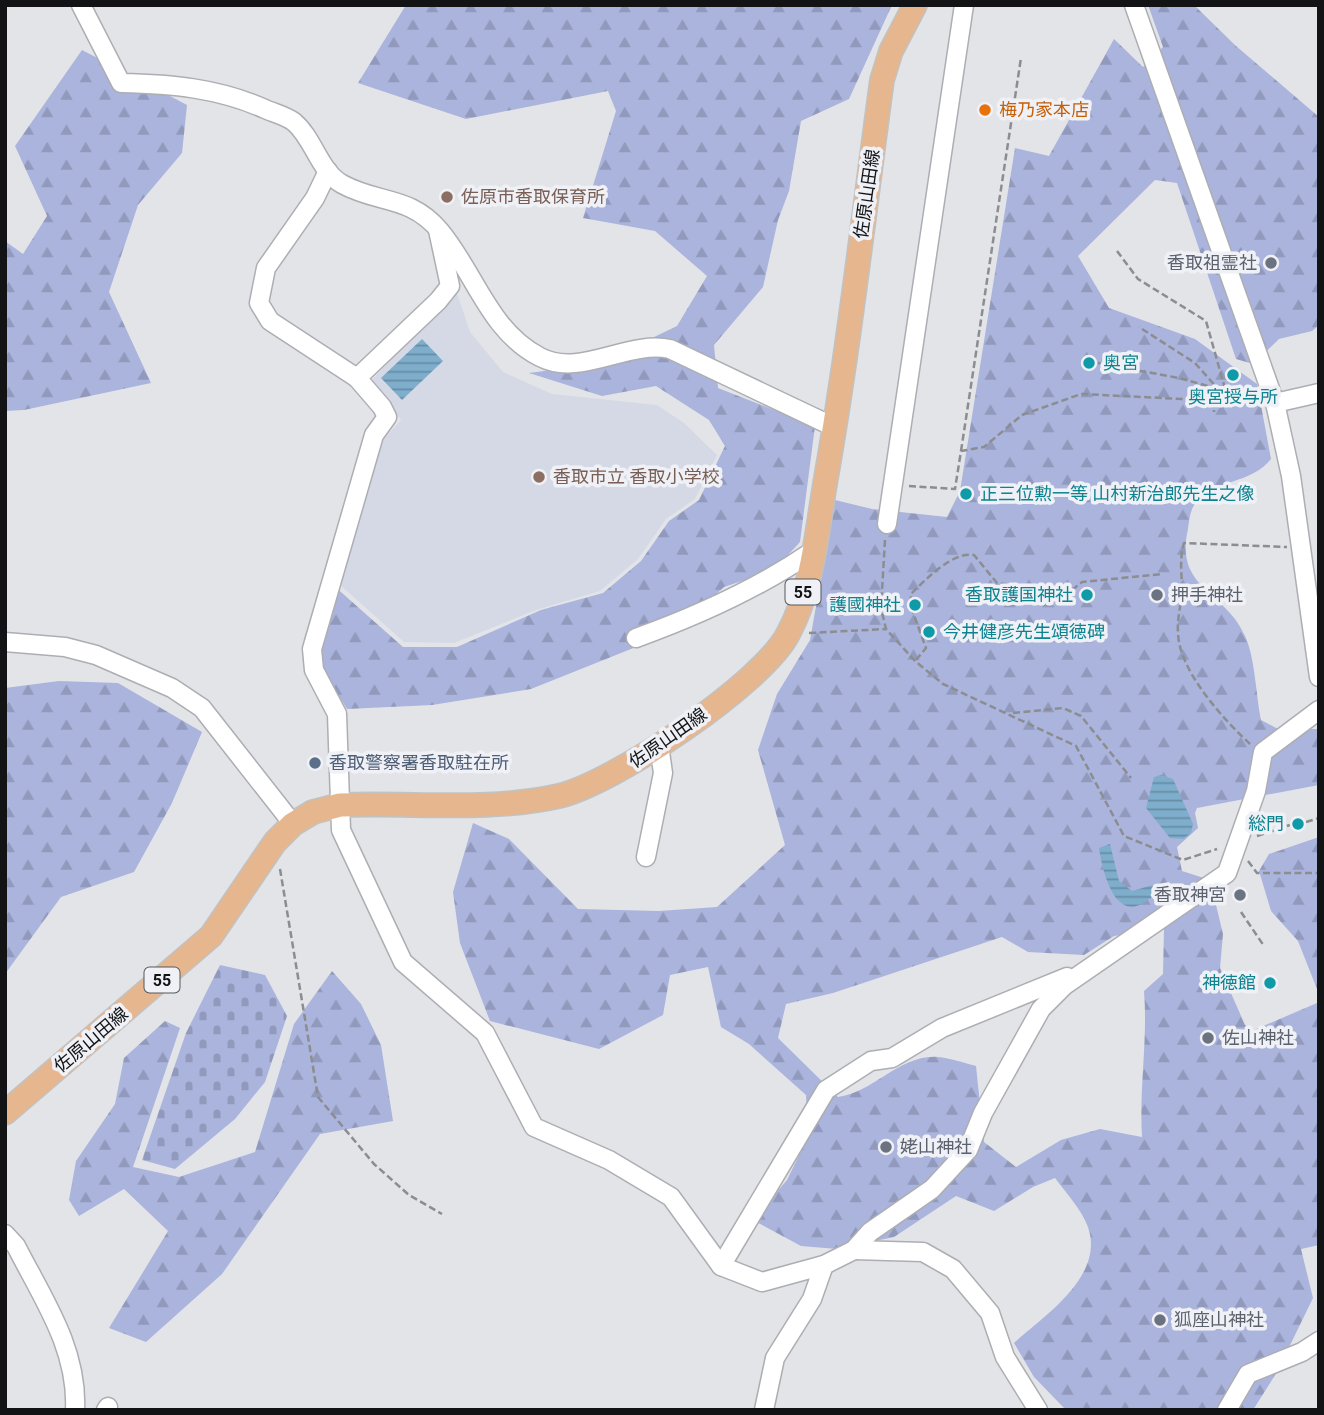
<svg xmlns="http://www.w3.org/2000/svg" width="1324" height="1415" font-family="Roboto,'Noto Sans JP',sans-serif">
	<defs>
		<pattern id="forest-firs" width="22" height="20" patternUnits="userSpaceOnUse" patternTransform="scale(1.75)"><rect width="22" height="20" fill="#aab4dc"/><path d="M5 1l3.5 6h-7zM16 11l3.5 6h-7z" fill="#919abc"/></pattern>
		<pattern id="cemetery-stones" width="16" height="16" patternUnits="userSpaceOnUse" patternTransform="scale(1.75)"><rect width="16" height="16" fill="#aab4dc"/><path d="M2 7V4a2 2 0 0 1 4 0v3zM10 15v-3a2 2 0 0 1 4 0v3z" fill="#919abc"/></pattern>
		<pattern id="water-rules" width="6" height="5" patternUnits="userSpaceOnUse" patternTransform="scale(1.75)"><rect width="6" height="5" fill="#7eaecc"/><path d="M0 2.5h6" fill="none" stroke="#668ca4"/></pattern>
	</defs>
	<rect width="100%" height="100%" fill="#e2e4e8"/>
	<path fill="#d5d9e5" d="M456 290 470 332 503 372 552 394 657 405 684 423 717 455 695 499 666 519 638 559 600 591 536 610 454 643 404 642 338 583 383 440 401 420 372 380Z"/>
	<g fill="url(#forest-firs)" fill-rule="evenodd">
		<path d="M406 5H892L849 99 801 121 789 191 778 220 763 287 714 345 718 388 815 426 800 542 774 570 724 587 676 631 531 689 432 705 347 709 319 664 333 585 403 647H457L541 610 603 593 641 561 669 521 699 500 725 446 709 420 656 386 602 396 529 373 598 364 677 326 707 276 655 231 583 218 616 111 608 91 466 119 358 83Z"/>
		<path d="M1148 5H1194L1236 46 1319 117V325L1312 331 1279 339 1253 364 1236 359 1177 183 1155 180 1078 256 1109 308 1195 339 1257 384 1271 459C1252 484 1214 479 1195 504 1190 510 1189 521 1188 529 1174 589 1226 591 1245 636 1255 657 1256 696 1261 720L1278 729H1319V785L1197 808 1195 813 1198 828 1177 847 1182 871 1210 880 1223 934 1220 968 1245 1025 1254 1030 1317 1003 1319 998V1245L1301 1249 1313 1298 1277 1372 1253 1410H1066L1034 1377 1014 1343C1045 1315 1105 1276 1088 1227 1082 1210 1066 1193 1055 1178L1033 1187 994 1211 956 1196 894 1237 837 1249 801 1246 753 1220 787 1180 808 1137 806 1095 749 1044 721 1027 708 967 670 975 663 1015 599 1049 490 1021 460 943 453 892 473 823 509 839 578 909 659 911 717 907 785 845 758 750 777 694 810 640 835 500 872 509 947 517 960 491 1015 148 1049 156 1114 39 1143 67 1163 47ZM1164 929 1163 974 1144 991C1148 1040 1139 1088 1142 1137L1100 1129 1061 1140 1016 1167 984 1142 976 1066C964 1063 950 1058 938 1057 900 1054 873 1093 838 1097L778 1038 786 1004 833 993 1002 937 1028 952 1084 955 1114 936Z"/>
		<path d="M82 50 187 105 182 153 138 205 109 292 151 383 24 410 5 411V241L23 254 47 216 15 146Z"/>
		<path d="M59 681 118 683 202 732 172 803 134 872 61 897 5 974V688Z"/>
		<path d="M1319 837V994L1298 941 1271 911 1259 871 1269 854Z"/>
		<path d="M332 971 361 1004 381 1045 393 1121 320 1134 222 1274 146 1342 109 1328 168 1231 124 1189 79 1216 69 1200 76 1161 115 1104 124 1058 165 1021 180 1028 133 1167 179 1177 255 1152 294 1024Z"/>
	</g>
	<path fill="url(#cemetery-stones)" d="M220 965 265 975 287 1016 265 1082 235 1119 175 1169 142 1160 186 1033Z"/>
	<g fill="url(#water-rules)">
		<path d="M422 339 443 361 402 400 381 378Z"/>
		<path d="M1161 775 1173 779 1193 824 1191 833 1183 839 1170 838 1146 808 1154 777Z"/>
		<path d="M1110 844 1119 881 1132 891 1160 883 1166 885C1160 892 1152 897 1145 902 1114 923 1102 869 1099 848Z"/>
	</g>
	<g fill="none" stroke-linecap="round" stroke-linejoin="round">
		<defs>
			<g id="minor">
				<path d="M81 5 121 83C171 84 218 88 265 109 274 113 286 116 294 122 314 139 319 171 342 184 378 204 410 195 440 231 475 273 489 331 540 357 580 378 627 340 670 349L834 427"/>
				<path d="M1134 5 1275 403 1291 476 1319 677"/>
				<path d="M328 171 315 198 266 268 259 303 270 321 357 378"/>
				<path d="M438 230 450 286 438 301 357 378 382 407 387 417 374 435 312 649 314 670 337 714 341 830 403 962 485 1033 534 1127 609 1160 671 1197 721 1266 762 1282 824 1265 854 1250 870 1232 932 1189 968 1150 983 1113 1041 1009 1065 985 1227 873 1256 791 1263 752 1319 710"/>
				<path d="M1275 403 1319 393"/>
				<path d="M887 524 964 5"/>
				<path d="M636 638C697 616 759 588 813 551"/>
				<path d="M5 642 65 647 96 655 172 688 202 708 293 824"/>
				<path d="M646 857 663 773 659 745"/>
				<path d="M5 1234 16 1246C43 1299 78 1349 75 1410"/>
				<path d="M854 1250 923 1252 953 1269 990 1313 1005 1357 1038 1410"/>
				<path d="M721 1266 826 1090 871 1061 892 1058 942 1028 1067 977"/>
				<path d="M106 1410 108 1407"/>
				<path d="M764 1410 775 1358 812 1299 824 1265"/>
				<path d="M1227 1410 1248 1374 1302 1352 1319 1341"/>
			</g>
			<path id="major" d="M5 1113 211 936 275 842 293 824 313 812 340 805C413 802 487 812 559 796 614 783 762 684 788 634 813 588 817 529 826 478 849 346 864 212 882 80L891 51 915 5"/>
		</defs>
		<use href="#minor" stroke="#adaeb3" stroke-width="21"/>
		<use href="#major" stroke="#c1c2c2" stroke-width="26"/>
		<g stroke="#8b8d90" stroke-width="2.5" stroke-dasharray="7 3.5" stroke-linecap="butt">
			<path d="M1117 251 1138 279 1206 321 1226 392"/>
			<path d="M1098 363 1179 378 1258 400"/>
			<path d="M1218 404 1221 401"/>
			<path d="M1214 410V412"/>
			<path d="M961 451 1021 58"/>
			<path d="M909 486 955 489 961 451 984 447 1022 415 1081 394 1183 399 1219 390 1195 363 1139 327"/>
			<path d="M885 540 881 608 886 629 915 661 943 684 1076 746 1124 836 1183 860 1217 849"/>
			<path d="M1072 590 1082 582 1162 574"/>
			<path d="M809 633 886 629"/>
			<path d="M916 660 926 648 911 607V594C925 580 953 551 974 555L997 583 1076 593"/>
			<path d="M1013 713 1063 708 1081 716 1131 778"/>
			<path d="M1250 744C1224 720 1179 671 1178 633 1177 619 1181 605 1182 590 1182 574 1179 559 1184 543L1287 547"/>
			<path d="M1306 822 1319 818"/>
			<path d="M1257 836 1290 825"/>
			<path d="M1248 861 1257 873H1319"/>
			<path d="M280 869 318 1097 374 1164 409 1195 442 1214"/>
			<path d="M1241 912 1264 946"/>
		</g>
		<use href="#minor" stroke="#fff" stroke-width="18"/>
		<use href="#major" stroke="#e6b68f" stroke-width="23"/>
	</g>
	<circle fill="#e8710a" stroke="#eff1f6" stroke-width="2.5" cx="985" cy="110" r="7"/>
	<g fill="#8d6e63" stroke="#eff1f6" stroke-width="2.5">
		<circle cx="447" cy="197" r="7"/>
		<circle cx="539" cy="477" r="7"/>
	</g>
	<g fill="#6b7280" stroke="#eff1f6" stroke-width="2.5">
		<circle cx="1271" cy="263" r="7"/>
		<circle cx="1157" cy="595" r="7"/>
		<circle cx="1240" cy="895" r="7"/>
		<circle cx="1208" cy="1038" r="7"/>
		<circle cx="886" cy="1147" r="7"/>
		<circle cx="1160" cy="1320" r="7"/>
	</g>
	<g fill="#0f9aa8" stroke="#eff1f6" stroke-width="2.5">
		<circle cx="1089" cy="363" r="7"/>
		<circle cx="1233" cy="375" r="7"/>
		<circle cx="966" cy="494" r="7"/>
		<circle cx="1087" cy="595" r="7"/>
		<circle cx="915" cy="605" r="7"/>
		<circle cx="929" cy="632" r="7"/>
		<circle cx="1298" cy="824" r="7"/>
		<circle cx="1270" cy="983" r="7"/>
	</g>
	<circle fill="#5c6f8a" stroke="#eff1f6" stroke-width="2.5" cx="315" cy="763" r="7"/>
	<g text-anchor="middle" stroke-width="7" stroke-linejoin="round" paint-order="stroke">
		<g fill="#eff1f6" stroke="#545658" stroke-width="2">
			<rect x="785.5" y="579.5" width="35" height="25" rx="5"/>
			<rect x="144.5" y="967.5" width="35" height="25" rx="5"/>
		</g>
		<g font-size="16" font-weight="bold" fill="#121314">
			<text x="803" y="598">55</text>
			<text x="162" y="986">55</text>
		</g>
		<g font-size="18" fill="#c56008" stroke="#eff1f6" text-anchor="start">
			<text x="999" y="116">梅乃家本店</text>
		</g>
		<g font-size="18" fill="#121314" stroke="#eff1f6">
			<text transform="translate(867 194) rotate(-82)" y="6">佐原山田線</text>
			<text transform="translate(668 738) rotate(-35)" y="6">佐原山田線</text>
			<text transform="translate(91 1040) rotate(-40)" y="6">佐原山田線</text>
		</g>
		<g font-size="18" fill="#785e54" stroke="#eff1f6" text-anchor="start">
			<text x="461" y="203">佐原市香取保育所</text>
			<text x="553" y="483">香取市立 香取小学校</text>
		</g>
		<g font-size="18" fill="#5b616d" stroke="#eff1f6" text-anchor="start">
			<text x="1257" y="269" text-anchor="end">香取祖霊社</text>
			<text x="1171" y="601">押手神社</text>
			<text x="1226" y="901" text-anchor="end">香取神宮</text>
			<text x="1222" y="1044">佐山神社</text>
			<text x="900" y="1153">姥山神社</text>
			<text x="1174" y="1326">狐座山神社</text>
		</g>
		<g font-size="18" fill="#0d838f" stroke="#eff1f6" text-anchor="end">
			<text x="1103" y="369" text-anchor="start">奥宮</text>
			<text x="1233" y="403" text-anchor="middle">奥宮授与所</text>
			<text x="980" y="500" text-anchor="start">正三位勲一等 山村新治郎先生之像</text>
			<text x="1073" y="601">香取護国神社</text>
			<text x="901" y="611">護國神社</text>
			<text x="943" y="638" text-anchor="start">今井健彦先生頌徳碑</text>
			<text x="1284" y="830">総門</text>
			<text x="1256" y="989">神徳館</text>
		</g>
		<g font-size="18" fill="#4e5e75" stroke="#eff1f6" text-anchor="start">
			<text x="329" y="769">香取警察署香取駐在所</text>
		</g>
	</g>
	<rect width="1324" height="1415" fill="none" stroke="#121314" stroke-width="14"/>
</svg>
